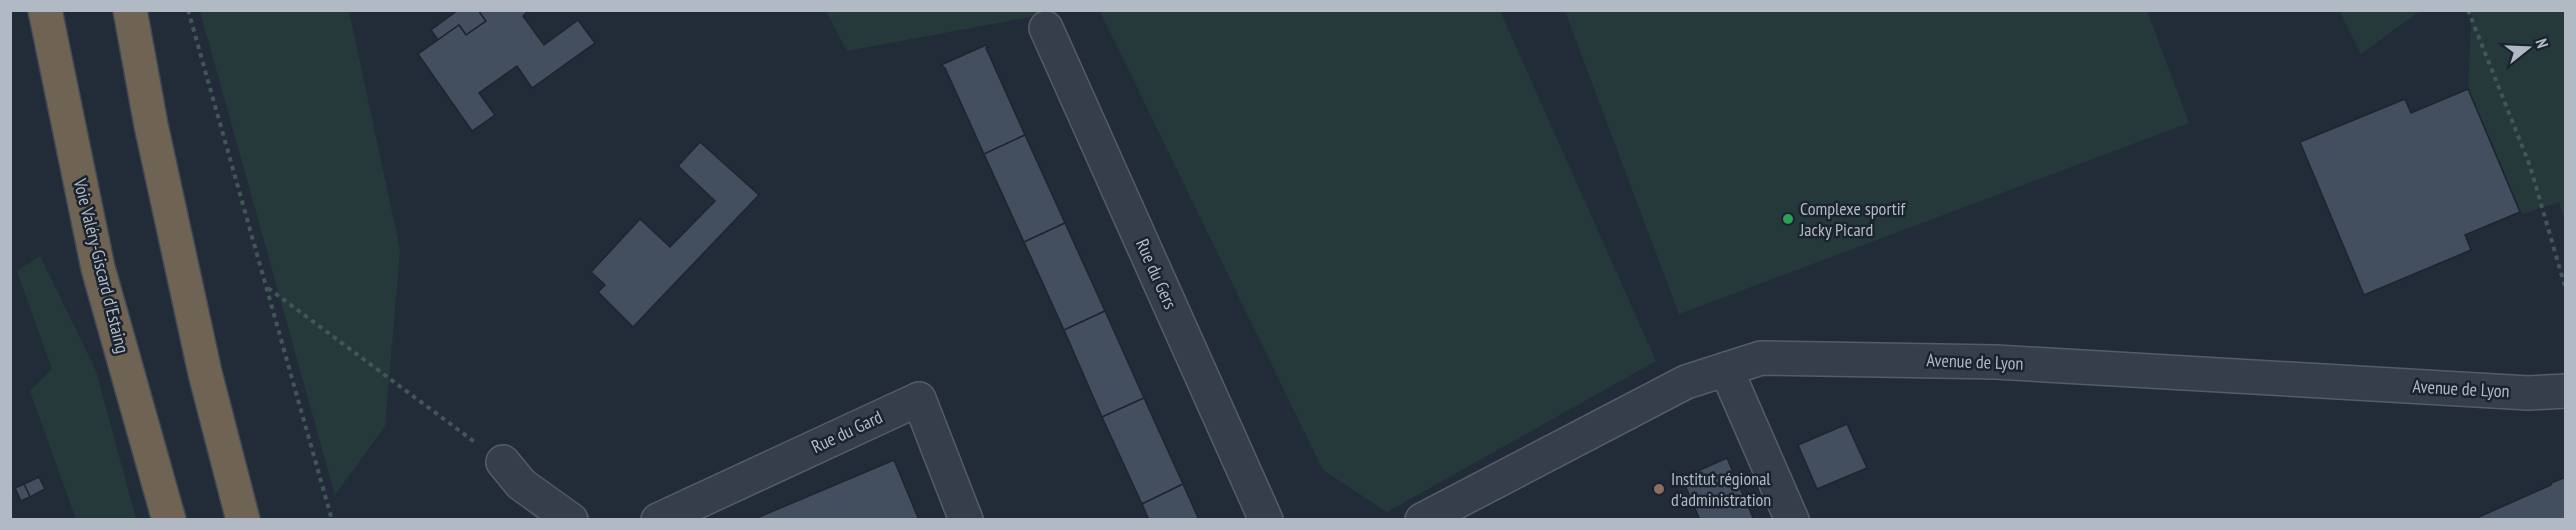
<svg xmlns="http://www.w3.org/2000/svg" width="2576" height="530" font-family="'PT Sans Narrow',sans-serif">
	<rect width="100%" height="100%" fill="#222c39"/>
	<g fill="#25393b">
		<path d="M200 11H349L400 250 385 426 335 495Z"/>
		<path d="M826 11H1063L847 51Z"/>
		<path d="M1100 11H1500L1656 361 1387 512 1323 470Z"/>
		<path d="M1565 11H2147L2189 123 1679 314Z"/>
		<path d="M2340 11H2420L2361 54Z"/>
		<path d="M2472 11H2565V220L2559 202 2522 214 2468 87Z"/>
		<path d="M40 256 96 371 136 519H76L30 391 52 369 17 271Z"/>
	</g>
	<g fill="#434f5e" stroke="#1d2530" stroke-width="1.5">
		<path d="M458 10H478L486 21 466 35 459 25 438 40 431 30Z"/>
		<path d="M478 10H529L523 16 544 45 578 20 595 43 532 88 517 66 479 93 495 115 472 131 418 54 459 25 466 35 486 21Z"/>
		<path d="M986 45 988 47 986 48 1025 135 984 154 945 68 941 65Z"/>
		<path d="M2468 89 2520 212 2465 235 2471 250 2364 295 2300 142 2405 99 2411 113Z"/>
		<path d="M1025 135 1065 223 1024 242 984 154Z"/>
		<path d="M700 142 759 195 633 327 598 292 605 285 591 272 640 219 670 247 715 201 678 166Z"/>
		<path d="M1065 223 1105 311 1064 330 1024 242Z"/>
		<path d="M1105 311 1144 398 1102 417 1064 330Z"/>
		<path d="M1144 398 1183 484 1142 504 1102 417Z"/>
		<path d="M1847 424 1867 468 1817 489 1798 445Z"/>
		<path d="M1727 458 1754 520H1700L1682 478Z"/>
		<path d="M894 460 919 520H752Z"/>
		<path d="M39 477 45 489 30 497 24 484Z"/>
		<path d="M2566 477V520H2472L2551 485V483Z"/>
		<path d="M24 484 30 497 21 501 15 488Z"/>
		<path d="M1183 484 1199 520H1149L1142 504Z"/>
	</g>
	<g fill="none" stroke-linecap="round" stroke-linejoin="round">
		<defs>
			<g id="minor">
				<path d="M1046 28 1266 520"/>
				<path d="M1726 369 1792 520"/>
				<path d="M503 462 521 484 571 520"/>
				<path d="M658 520 919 399 966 520"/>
				<path d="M1422 520 1686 382 1761 358 1996 362 2528 393 2566 391"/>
			</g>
			<g id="highway">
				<path d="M45 10 98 268 169 520"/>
				<path d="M130 10 151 125 205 373 243 520"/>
			</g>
		</defs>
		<use href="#minor" stroke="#545c67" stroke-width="36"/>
		<use href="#highway" stroke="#414954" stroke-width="36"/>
		<g stroke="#425557" stroke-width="4" stroke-dasharray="4.5 4.5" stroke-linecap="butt">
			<path d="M188 10 332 520"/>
			<path d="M2468 10 2530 166 2566 290"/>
			<path d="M268 288 476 443"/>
		</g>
		<use href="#minor" stroke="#363e49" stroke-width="33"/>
		<use href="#highway" stroke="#6f6453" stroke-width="33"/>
	</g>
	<circle fill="#2e9e5b" stroke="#1b232e" stroke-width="2" cx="1788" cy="219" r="6"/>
	<circle fill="#8d6e63" stroke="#1b232e" stroke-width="2" cx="1659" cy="489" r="6"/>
	<g text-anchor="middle" stroke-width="5" stroke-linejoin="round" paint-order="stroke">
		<g font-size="18" fill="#b1b9c5" stroke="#1b232e" text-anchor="start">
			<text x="1800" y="215">Complexe sportif<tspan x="1800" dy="21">Jacky Picard</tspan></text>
			<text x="1671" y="485">Institut régional<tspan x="1671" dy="21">d'administration</tspan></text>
		</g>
		<g font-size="18" fill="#b1b9c5" stroke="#1b232e">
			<text transform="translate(101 266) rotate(76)" y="6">Voie Valéry-Giscard d'Estaing</text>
			<text transform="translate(1156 274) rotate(66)" y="6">Rue du Gers</text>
			<text transform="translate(1975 362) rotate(2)" y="6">Avenue de Lyon</text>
			<text transform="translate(2461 389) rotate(3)" y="6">Avenue de Lyon</text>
			<text transform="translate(847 432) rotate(-25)" y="6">Rue du Gard</text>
		</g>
	</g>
	<rect width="2576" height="530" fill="none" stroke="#b1b9c5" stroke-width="24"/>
	<g transform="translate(2528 48) rotate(72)" stroke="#1b232e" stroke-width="4.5" paint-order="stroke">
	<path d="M0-4.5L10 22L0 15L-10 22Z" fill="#b1b9c5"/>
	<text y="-9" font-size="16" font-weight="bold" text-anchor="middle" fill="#b1b9c5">N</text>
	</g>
</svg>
